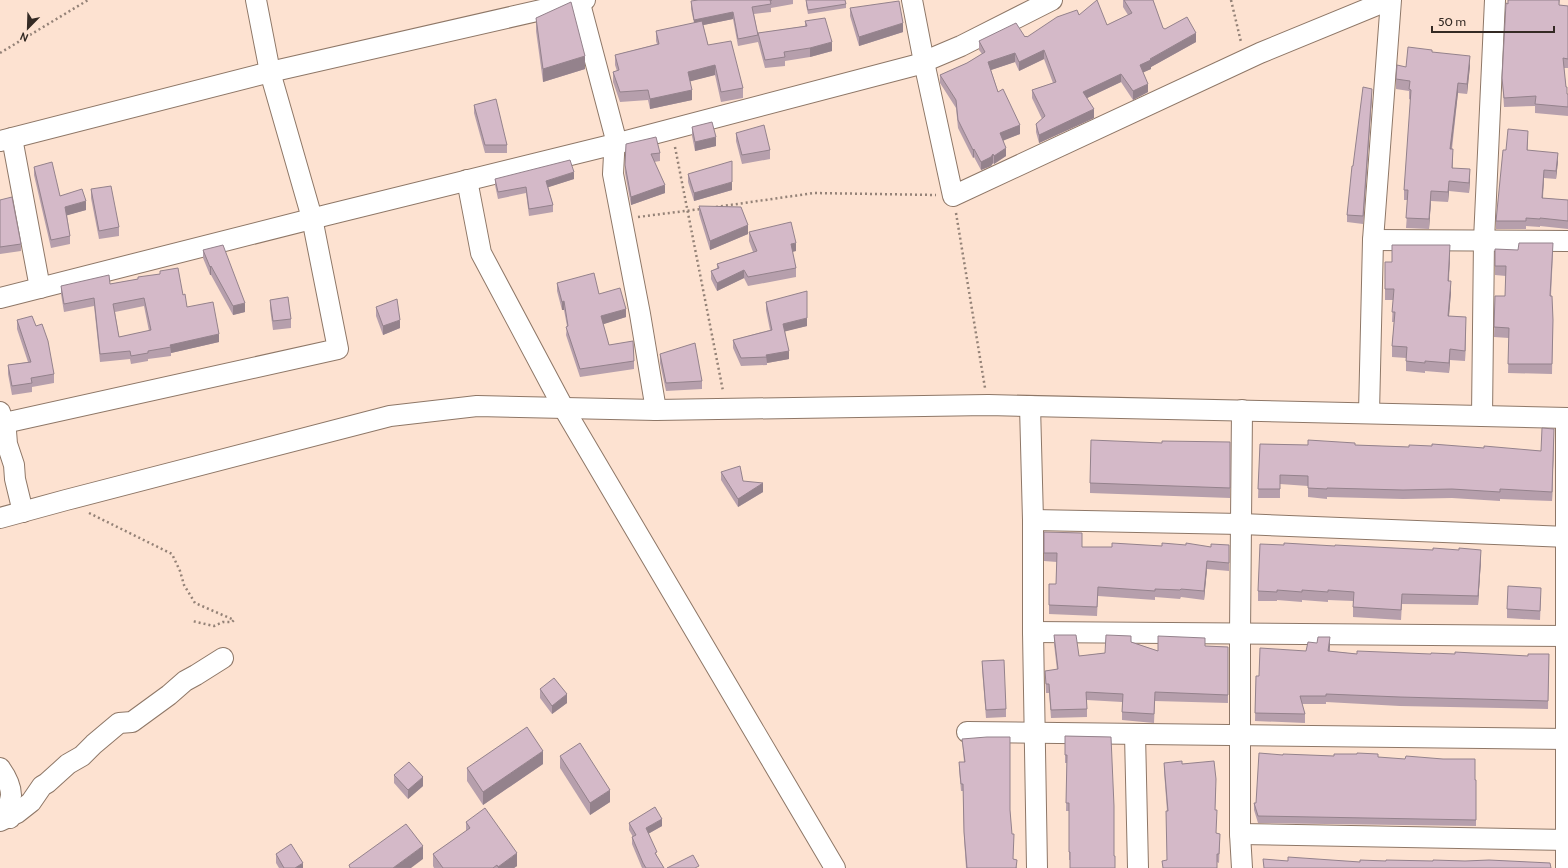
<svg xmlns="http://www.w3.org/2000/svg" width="1568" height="868" font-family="Cabin,sans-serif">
	<rect width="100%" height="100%" fill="#fde2d1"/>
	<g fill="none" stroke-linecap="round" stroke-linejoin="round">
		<defs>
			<g id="minor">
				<path d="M579 0 615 136 613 174 640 314 656 410"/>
				<path d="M912 0 924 62 953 196 1260 53 1389 0"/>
				<path d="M12 138 40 288"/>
				<path d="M0 141 270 72 585 0"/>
				<path d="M467 180 481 253 563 407 835 868"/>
				<path d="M1373 240 1568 241"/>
				<path d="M0 298 327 215 615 144 916 65 961 46 1052 0"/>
				<path d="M1030 406 1033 520V632L1037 868"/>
				<path d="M0 412 6 431 7 444 14 465 15 479 23 512"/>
				<path d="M1369 413 1373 240 1391 0"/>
				<path d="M1482 416 1484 240 1495 0"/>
				<path d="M0 424 338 349 312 218 270 72 256 0"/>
				<path d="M0 518 66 500 390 416 477 406 656 410 988 405 1568 418"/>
				<path d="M1033 520 1241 524 1568 537"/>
				<path d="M1033 632 1568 636"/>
				<path d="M967 732 1568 739"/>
				<path d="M1135 734 1138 868"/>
				<path d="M0 768C5 775 11 786 11 795 10 804 6 809 10 818"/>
				<path d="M0 821 17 813 31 802 42 786 47 783 68 764 82 756 94 744 119 723 132 722 169 695 185 681 196 675 223 658"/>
				<path d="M1240 834 1568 840"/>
				<path d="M1242 868 1240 834V634L1242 410"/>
				<path d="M1566 868V418"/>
			</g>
		</defs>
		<use href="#minor" stroke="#8e7767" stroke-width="22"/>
		<g stroke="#948277" stroke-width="2.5" stroke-dasharray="2 3" stroke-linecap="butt">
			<path d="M1231 0 1241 42"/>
			<path d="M0 53 88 0"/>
			<path d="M675 147 723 391"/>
			<path d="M716 207 814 193 936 195"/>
			<path d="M956 213 985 388"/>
			<path d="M638 217 701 209"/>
			<path d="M89 513 172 554 180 571 184 585 195 603 234 620 232 622H223L214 626 192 621"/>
		</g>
		<use href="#minor" stroke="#fff" stroke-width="20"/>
	</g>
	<g fill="#b69fac" fill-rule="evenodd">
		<path d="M698 0H793V4L771 8V12L754 14 758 35V42L738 46 733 19 703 25 708 45 743 88V98L721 102 715 75 690 81 692 100 650 109 648 100 620 102 613 82V72L617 71 615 65V55L657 44 656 41V31L694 23 691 9V1Z"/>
		<path d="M806 0 846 4V8L808 14 806 5Z"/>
		<path d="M1123 0H1153L1163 28 1165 29 1196 42 1151 67V69L1143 72 1148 92 1133 100 1121 82 1087 98 1094 118 1039 143 1036 132V124L1042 119 1032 98V90L1053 83 1044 59 1019 71 1015 62 991 70 998 92 1020 134 1003 140 1006 156 994 164 993 163 991 166 981 170 974 157 973 158 958 128 956 108 940 83V75L967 63 982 54 979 50V41L1025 37H1027L1079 15 1107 25 1128 15 1123 7Z"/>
		<path d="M1508 0H1560L1559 5 1568 6V68H1564L1566 87 1567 94H1568V116L1535 113V106L1504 107 1502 78Z"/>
		<path d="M850 8 903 32 859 46 850 16Z"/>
		<path d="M536 18 585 69 543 82 536 31Z"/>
		<path d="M805 21 832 51 810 57 785 61V66L765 68 758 42V33L805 26Z"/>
		<path d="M1432 52 1470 66 1467 94 1458 93 1452 149 1453 159 1452 168 1470 179 1469 193 1449 191 1448 202 1431 201 1429 229 1406 228 1408 200H1404V190L1411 100 1409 99V91L1396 89V79L1406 67Z"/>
		<path d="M1372 96 1363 224 1347 222V215L1353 166Z"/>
		<path d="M474 105 507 145V153H485L474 113Z"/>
		<path d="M692 127 716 146 695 151 692 136Z"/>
		<path d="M736 133 770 150V159L742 164 736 141Z"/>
		<path d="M1528 139 1527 150 1558 161 1556 179 1544 178 1543 198 1568 200V229L1540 226V227L1526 226V229H1496V221L1506 150Z"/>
		<path d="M626 144 660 153V161L654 162 665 193 631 205 625 173Z"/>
		<path d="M34 167 60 196 86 210 67 215 70 236V244L51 248 34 175Z"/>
		<path d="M688 174 732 190 694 201 688 182Z"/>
		<path d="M495 179H574L548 187 553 205V212L529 216 526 193 498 199 495 185Z"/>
		<path d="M91 189 119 227V236L99 239 91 198Z"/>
		<path d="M0 200 21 244V251L0 254Z"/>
		<path d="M699 206 748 234 710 250 699 214Z"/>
		<path d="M749 232 796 251 792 252 796 268V277L748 286 744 278 717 291 711 279V271L717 268V264L753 252 749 241Z"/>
		<path d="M1495 249 1553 253 1551 296 1553 320 1552 374 1508 373 1509 338 1494 337 1495 296H1505L1506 276 1495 275Z"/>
		<path d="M203 250 245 312 233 315 211 275H210L203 258Z"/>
		<path d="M1450 256 1449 281 1451 292 1449 316 1466 327 1465 361 1450 360 1449 373 1425 371V373L1406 371V358L1392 357V346L1394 322H1392L1393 300H1385V262H1392Z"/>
		<path d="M160 271 183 295 187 307 219 342 171 353V356L148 359V361L131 364 130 359 100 362 94 306 64 312 61 294V286L110 284 138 279 160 274ZM144 306 149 331 119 337 115 312Z"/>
		<path d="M557 283 599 294 626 317 603 324 609 345 634 361V369L580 377 566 335 567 326 564 310H562L557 291Z"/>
		<path d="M270 300 291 319V328L273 330 270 308Z"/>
		<path d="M766 302 807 326 785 331 789 359 767 363V365L741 366 733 348V340L770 330 766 310Z"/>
		<path d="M376 307 400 328 383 335 376 316Z"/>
		<path d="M17 320 36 326 54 374V383L32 387V392L12 395 8 374V365L28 362 17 329Z"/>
		<path d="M660 354 702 381V389L666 391 660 363Z"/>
		<path d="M1554 438 1552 501 1500 499V501L1452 498 1403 499 1327 497V499L1308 497V486L1280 484V498H1258L1260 444 1308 445H1355L1409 447 1484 448 1541 451Z"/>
		<path d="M1230 442V498L1090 493V483L1162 443Z"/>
		<path d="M721 472 743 481 763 492 738 507 721 480Z"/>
		<path d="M1044 532 1082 547H1112L1162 546 1211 547 1229 545V571L1207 569 1204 600 1181 597 1180 599 1155 597V600L1098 596 1097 616 1049 614V584H1056L1057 562 1044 561Z"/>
		<path d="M1481 560 1478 605 1402 604 1401 620 1353 617V601L1328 600V602L1302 600V602L1277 600V601H1258V591Z"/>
		<path d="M1541 596 1540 620 1507 618V609Z"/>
		<path d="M1054 635 1079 656 1105 653 1131 642 1158 651 1205 646 1228 647V703L1155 701 1154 723 1122 720V702L1087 700V717L1051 718 1049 693H1046L1045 671 1057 670 1054 644Z"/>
		<path d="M1330 646V651L1357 654H1455L1528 656 1549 654 1548 709 1400 706 1326 702V704H1302L1305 714V723L1255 721 1256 676H1259L1306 651Z"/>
		<path d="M982 661 1006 709V717L986 718 982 669Z"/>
		<path d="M540 689 567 703 552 714 540 698Z"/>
		<path d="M1065 736 1111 737 1070 860H1069V811H1066L1067 763H1065Z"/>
		<path d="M962 739 1010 810 1013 859 1017 868H966L964 838 963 791H961L959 769V762H964Z"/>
		<path d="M1283 755 1378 757 1476 780V826L1258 823 1254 810V803H1256Z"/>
		<path d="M560 756 610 802 590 815 560 768Z"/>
		<path d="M1164 763 1182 764 1216 788 1215 810 1216 833 1220 842 1219 863 1217 862 1167 811 1164 771Z"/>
		<path d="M543 764 483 805 467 781V768Z"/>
		<path d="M394 775 423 786 408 799 394 783Z"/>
		<path d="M466 822 517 866 514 868H434L433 866V854L466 831Z"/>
		<path d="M629 823 662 826 648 834 657 856 664 868H642L632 844V837H633L629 830Z"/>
		<path d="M276 854 303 868H279L276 863Z"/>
	</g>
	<g fill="#94828c">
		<path d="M733 12V19L694 27V20Z"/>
		<path d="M903 23V32L859 46V37Z"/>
		<path d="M1196 33V42L1151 67V69L1140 74V65Z"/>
		<path d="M832 42V51L810 57V48Z"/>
		<path d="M1044 50V59L1019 71V62Z"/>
		<path d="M1015 53V62L988 71V62Z"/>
		<path d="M585 56V69L543 82V69Z"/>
		<path d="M1470 56V66L1467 94V84Z"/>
		<path d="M715 65V75L688 82V72Z"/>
		<path d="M1121 74V82L1083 100V92Z"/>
		<path d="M1458 83V93L1450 159V149Z"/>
		<path d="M1148 84V92L1133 100V91Z"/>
		<path d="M1372 89V96L1363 224V216Z"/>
		<path d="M692 90V100L650 109V99Z"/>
		<path d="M1094 109V118L1039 143V135Z"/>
		<path d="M1020 125V134L1000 142V133Z"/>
		<path d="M1528 131V139L1527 158V150Z"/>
		<path d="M716 137V146L695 151V142Z"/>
		<path d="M1006 148V156L994 164V156Z"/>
		<path d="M974 149V157L973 158V150Z"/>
		<path d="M1453 149V159L1452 178V168Z"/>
		<path d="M1558 153V161L1556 179V171Z"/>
		<path d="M993 154V163L991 166 981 170V162Z"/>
		<path d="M1470 169V179L1469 193V183Z"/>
		<path d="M1544 170V178L1542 206V198Z"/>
		<path d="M574 172V179L546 188V181Z"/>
		<path d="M1449 181V191L1448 202V192Z"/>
		<path d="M732 182V190L694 201V193Z"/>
		<path d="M665 185V193L631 205V197Z"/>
		<path d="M1431 191V201L1429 229V219Z"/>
		<path d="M86 201V210L65 216V207Z"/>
		<path d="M748 225V234L710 250V241Z"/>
		<path d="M796 243V251L791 252V244Z"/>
		<path d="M1450 245V256L1448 291V281Z"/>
		<path d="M211 266V275H210V267Z"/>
		<path d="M744 270V278L717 291V283Z"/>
		<path d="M1451 281V292L1448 327V316Z"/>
		<path d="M564 301V310H562V302Z"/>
		<path d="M245 303V312L233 315V306Z"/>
		<path d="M626 309V317L601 325V316Z"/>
		<path d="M1466 317V327L1465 361V351Z"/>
		<path d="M807 318V326L783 332V324Z"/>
		<path d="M400 320V328L383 335V326Z"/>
		<path d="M219 334V342L171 353 170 345Z"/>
		<path d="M1450 349V360L1449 373V363Z"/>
		<path d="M789 351V359L767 363 766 355Z"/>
		<path d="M1554 429V438L1552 501V492Z"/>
		<path d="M763 483V492L738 507V499Z"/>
		<path d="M1481 550V560L1478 605V596Z"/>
		<path d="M1207 561V569L1204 600V591Z"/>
		<path d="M1330 637V646L1328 659V651Z"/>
		<path d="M567 694V703L552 714V706Z"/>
		<path d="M543 751V764L483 805V792Z"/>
		<path d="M423 777V786L408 799V790Z"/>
		<path d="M610 790V802L590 815V803Z"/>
		<path d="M662 819V826L646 835V828Z"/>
		<path d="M423 846V859L411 868H393Z"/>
		<path d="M517 853V866L514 868H498V867Z"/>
		<path d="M303 863V868H295Z"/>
	</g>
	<g fill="#d4b9c8" stroke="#94828c" fill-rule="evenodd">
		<path d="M698 0H772H770L771 4 752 7 758 35 738 39 733 12 694 20 691 1Z"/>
		<path d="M806 0H845L846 4 808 10Z"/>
		<path d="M1097 0 1107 25 1132 13 1124 0H1153L1163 28 1165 29 1187 17 1196 33 1150 59 1151 60 1140 65 1148 84 1133 91 1121 74 1083 92 1094 109 1039 135 1036 124 1045 116 1032 90 1056 82 1044 50 1019 62 1015 53 988 62 998 92 1003 89 1020 125 1000 133 1006 148 994 156 993 154 991 157 981 162 974 149 973 150 958 120 956 100 940 75 967 63 985 52 979 41 1016 23 1025 37 1026 36 1027 37 1057 17 1077 10 1079 15Z"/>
		<path d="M1508 0H1559V5L1568 6V59L1563 58 1566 87H1567V94H1568V107L1535 104 1536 96 1504 98 1502 78 1506 3 1508 4Z"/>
		<path d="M899 1 903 23 859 37 850 8Z"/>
		<path d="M571 2 585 56 543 69 536 18Z"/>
		<path d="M825 18 832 42 810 48 784 52 785 57 765 60 758 33 807 26 805 21Z"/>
		<path d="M702 21 708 45 731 41 743 88 721 92 715 65 688 72 692 90 650 99 648 90 620 92 613 72 619 70 615 55 659 44 656 31Z"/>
		<path d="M1408 47 1432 50V52L1470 56 1467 84 1458 83 1450 149H1453L1452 168 1470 169 1469 183 1449 181 1448 192 1431 191 1429 219 1406 218 1408 190H1404L1411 90 1409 89 1410 81 1396 79 1397 65 1406 67Z"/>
		<path d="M1363 87 1372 89 1363 216 1347 215 1352 166H1353Z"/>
		<path d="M496 99 507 145H485L474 105Z"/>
		<path d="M712 122 716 137 695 142 692 127Z"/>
		<path d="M764 125 770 150 742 155 736 133Z"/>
		<path d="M1508 129 1528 131 1527 150 1558 153 1556 171 1544 170 1542 198 1568 200V221L1540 218V219L1526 218V221H1496L1503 150H1506Z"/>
		<path d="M656 137 660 153 651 154 665 185 631 197 625 165 626 144Z"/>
		<path d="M570 160 574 172 546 181 553 205 529 209 526 187 498 192 495 179Z"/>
		<path d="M732 161V182L694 193 688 174Z"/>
		<path d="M52 162 60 196 82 189 86 201 65 207 70 236 51 240 34 167Z"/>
		<path d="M111 186 119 227 99 231 91 189Z"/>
		<path d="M12 197 21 244 0 247V200Z"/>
		<path d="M699 206 741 207 748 225 710 241Z"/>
		<path d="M791 222 796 243 791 244 796 268 748 277 744 270 717 283 711 271 719 268 717 264 757 251 749 232Z"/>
		<path d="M1519 243H1553L1550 296H1552L1553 320 1552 364H1508L1509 328 1494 327 1495 296H1505L1506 266H1495V249L1518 250Z"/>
		<path d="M223 245 245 303 233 306 211 266 210 267 203 250Z"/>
		<path d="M1392 245H1450L1448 281H1451L1448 316 1466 317 1465 351 1450 349 1449 363 1425 361V363L1406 361 1407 347 1392 346 1395 312H1392L1394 289H1385V262H1392Z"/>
		<path d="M178 268 183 295 185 294 187 307 213 302 219 334 170 345 171 347 148 351V353L131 356 130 351 100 354 94 298 64 304 61 286 109 275 110 284 138 279V277L160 274V271ZM144 298 151 330 119 337 113 304Z"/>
		<path d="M594 273 599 294 620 288 626 309 601 316 609 345 633 341 634 361 580 369 566 327 568 326 564 301 562 302 557 283Z"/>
		<path d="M807 291V318L783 324 789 351 766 355 767 357 741 358 733 340 772 330 766 302Z"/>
		<path d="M288 297 291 319 273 321 270 300Z"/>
		<path d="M397 299 400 320 383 326 376 307Z"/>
		<path d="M32 316 36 326 42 324 48 341 54 374 31 378 32 383 12 386 8 365 31 362 17 320Z"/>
		<path d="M695 343 702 381 666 383 660 354Z"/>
		<path d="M1542 428 1554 429 1552 492 1500 489V492L1452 489 1403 490 1327 488V489L1308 488V476L1280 475V489H1258L1260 444 1308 445V440L1355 443V445L1409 447V445L1432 446V444L1484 448V446L1541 451Z"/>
		<path d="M1091 440 1162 443V441L1230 442V488L1090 483Z"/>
		<path d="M740 466 743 481 763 483 738 499 721 472Z"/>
		<path d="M1044 532 1082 533V547H1112V543L1162 546V543L1186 545V543L1211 547V544L1229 545V563L1207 561 1204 591 1181 589 1180 590 1155 589V591L1098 587 1097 607 1049 605V584H1056L1057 553H1044Z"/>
		<path d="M1284 543 1335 546V545L1433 550V548L1459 550V548L1481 550 1478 596 1402 594 1401 610 1353 607 1354 592 1328 590V592L1302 590V592L1277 590V592L1258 591 1260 544 1284 545Z"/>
		<path d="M1508 586 1541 588 1540 611 1507 609Z"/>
		<path d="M1054 635H1076L1079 656 1105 653 1106 635 1131 636V642L1158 651V636L1205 638V646L1228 647V695L1155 692 1154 714 1122 712 1123 694 1086 692 1087 709 1051 710 1049 684H1046L1045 671 1058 669Z"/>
		<path d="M1318 637H1330L1328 651 1357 654V651L1431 654V653L1455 654V652L1528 656V654H1549L1548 701 1400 697 1326 694V696H1300L1305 714 1255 713 1256 676H1259L1260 648 1306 651 1308 642 1317 643Z"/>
		<path d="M1004 660 1006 709 986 710 982 661Z"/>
		<path d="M554 678 567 694 552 706 540 689Z"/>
		<path d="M527 727 543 751 483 792 467 768Z"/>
		<path d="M1065 736 1111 737 1114 806V856H1115V868H1070V852H1069V803H1066L1067 755H1065Z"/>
		<path d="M987 737H1010V810L1012 834H1014L1013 859 1017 860 1016 868H967L964 832 963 784H961L959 762H965L962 739Z"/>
		<path d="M580 743 610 790 590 803 560 756Z"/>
		<path d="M1259 753 1283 755V754L1334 756V754H1357V753L1378 754V757L1405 759 1406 756 1443 759H1475V780H1476V820L1258 816 1254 803H1256Z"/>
		<path d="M1182 761V764L1214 761 1216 779 1215 810H1217L1216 833 1220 834 1219 854H1217V868H1163L1162 861 1167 860 1166 811H1168L1164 763Z"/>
		<path d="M409 762 423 777 408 790 394 775Z"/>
		<path d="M655 807 662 819 646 828 657 852 655 853 664 868H646L643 863 632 837 636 835 629 823Z"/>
		<path d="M485 808 517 853 498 867 497 865 493 868H443L433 854 470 828 466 822Z"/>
		<path d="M406 824 423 846 393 868H350L349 865Z"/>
		<path d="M291 844 303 863 295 868H284L276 854Z"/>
		<path d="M693 855 699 866 695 868H667Z"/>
		<path d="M1288 857 1360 862V860L1386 861V860L1433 861V860L1465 861 1489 860 1550 863 1551 868H1264L1263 859 1288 861Z"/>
	</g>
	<g transform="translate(28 28) rotate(203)" stroke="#fde2d1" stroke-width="3" paint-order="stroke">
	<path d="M0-3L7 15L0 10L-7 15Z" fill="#342a24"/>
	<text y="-6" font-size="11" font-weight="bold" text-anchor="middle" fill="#342a24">N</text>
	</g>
	<path d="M1432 26v6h122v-6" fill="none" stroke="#342a24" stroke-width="2"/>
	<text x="1438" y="26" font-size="12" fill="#342a24" stroke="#fde2d1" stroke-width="3" paint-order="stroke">50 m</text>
</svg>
